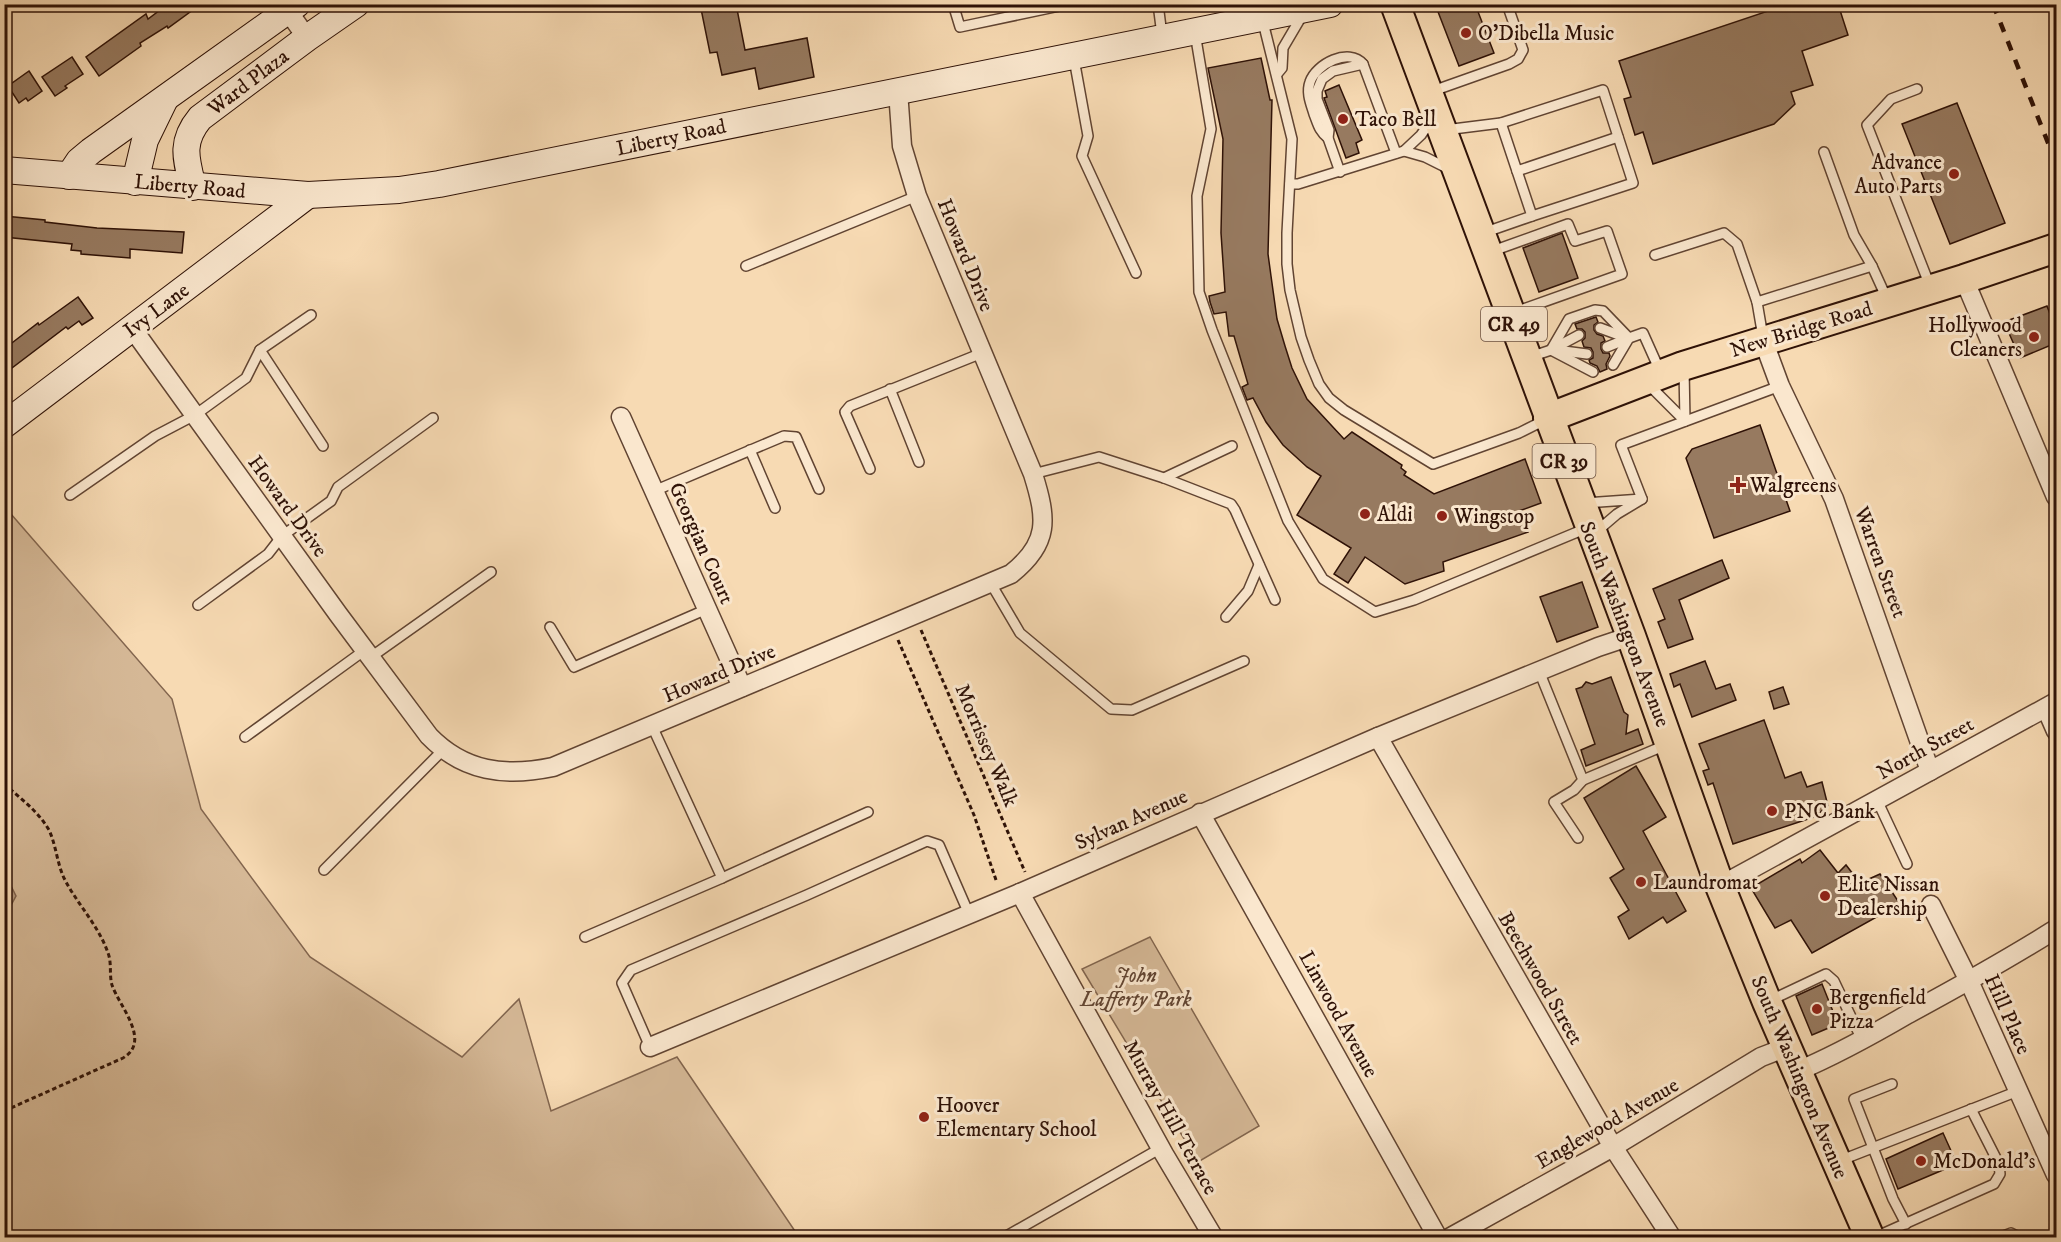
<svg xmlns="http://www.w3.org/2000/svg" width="2061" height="1242" font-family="'IM FELL DW Pica',serif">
	<rect width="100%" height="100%" fill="#f7dab3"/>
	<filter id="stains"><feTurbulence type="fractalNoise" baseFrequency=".00333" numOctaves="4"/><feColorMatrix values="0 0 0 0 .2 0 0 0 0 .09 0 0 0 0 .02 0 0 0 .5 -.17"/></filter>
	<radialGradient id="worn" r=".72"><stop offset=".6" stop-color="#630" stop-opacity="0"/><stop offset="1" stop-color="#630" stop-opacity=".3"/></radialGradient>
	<g fill="#d5b896" stroke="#82654e" stroke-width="1.5">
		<path d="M4 506 172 699 201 809 310 957 462 1057 519 999 551 1111 677 1057 799 1237H5Z"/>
		<path d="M1150 937 1259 1126 1198 1162 1082 969Z"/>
	</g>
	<path fill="#b39679" stroke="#7e614b" stroke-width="1.5" d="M5 879 11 886 16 896 9 909H5Z"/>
	<g fill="#977a60" stroke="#2f1207" stroke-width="1.5">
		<path d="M168 4H201L168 28 167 26 140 43 141 46 99 76 86 57 146 14 148 19Z"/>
		<path d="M700 4H736L745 50 807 38 814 77 759 89 755 68 722 75 717 52 710 53Z"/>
		<path d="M1435 4H1475L1494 53 1459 66Z"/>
		<path d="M1789 4H1838L1848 35 1802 51 1813 85 1791 92 1795 104 1774 124 1653 164 1643 132 1635 135 1624 99 1631 97 1619 61Z"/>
		<path d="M72 57 83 74 65 86 67 88 55 96 42 77Z"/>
		<path d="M1261 58 1270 100H1272L1268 254 1271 276 1277 319 1285 346 1292 368 1307 399 1344 439 1352 432 1402 465 1401 468 1406 472 1404 475 1434 494 1525 459 1541 503 1519 511 1528 532 1443 562 1444 571 1405 584 1365 557 1348 583 1334 574 1351 548 1297 515 1321 476 1307 467 1283 445 1266 422 1253 398 1247 400 1242 387 1248 384 1234 336H1229L1226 312 1214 314 1210 302 1209 296 1225 292 1221 233 1223 139 1208 68Z"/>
		<path d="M29 71 42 91 28 101 26 98 19 103 8 86Z"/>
		<path d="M1339 85 1362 140 1356 143 1359 153 1346 158 1324 98 1327 97 1325 91Z"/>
		<path d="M1957 103 2005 223 1950 244 1902 124Z"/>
		<path d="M4 216 45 220V222L97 228 184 232 182 253 130 249V258L81 254V251L71 250 72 244 4 237Z"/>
		<path d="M1562 233 1578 278 1539 292 1523 248Z"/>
		<path d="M78 297 93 318 82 325 79 321 68 329 66 327 4 374V349L38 323 39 325Z"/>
		<path d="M2047 306 2056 330V343L2020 358 2004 322Z"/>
		<path d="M1596 317 1598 322 1594 325V330L1597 334 1603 336 1605 341 1601 343V349L1603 353H1609L1610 356 1606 364 1607 369 1600 372 1597 366 1590 363 1589 360 1593 358V352L1591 348 1584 347 1582 341 1585 338V332L1582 329H1577L1575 324Z"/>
		<path d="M1760 425 1790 511 1714 538 1686 458 1692 449Z"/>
		<path d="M1722 560 1729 578 1679 600 1693 639 1668 648 1658 622 1665 619 1653 589Z"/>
		<path d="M1582 582 1598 627 1557 642 1540 597Z"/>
		<path d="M1705 661 1716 689 1730 684 1736 700 1692 717 1680 684 1674 687 1670 674Z"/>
		<path d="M1611 677 1624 712 1628 715 1626 734 1638 729 1643 744 1586 766 1581 750 1595 744 1576 689 1582 687 1586 682 1592 684Z"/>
		<path d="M1783 687 1789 704 1774 709 1769 692Z"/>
		<path d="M1764 720 1785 778 1801 772 1807 787 1822 782 1828 806 1814 817 1733 844 1713 783 1708 785 1703 771 1709 769 1699 744Z"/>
		<path d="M1636 766 1666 817 1643 831 1686 911 1667 923 1663 917 1629 939 1618 917 1629 910 1610 878 1624 869 1584 798Z"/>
		<path d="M1820 850 1838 873 1846 865 1860 883 1880 874 1900 904 1812 953 1791 920 1775 928 1751 888 1800 859 1802 863Z"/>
		<path d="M1822 984 1838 1024 1812 1035 1796 996Z"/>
		<path d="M1943 1133 1957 1164 1898 1189 1886 1159Z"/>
	</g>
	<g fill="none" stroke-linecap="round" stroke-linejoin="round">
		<defs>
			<g id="lane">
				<path d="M953 4 960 27 1069 4"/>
				<path d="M1158 4 1162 35"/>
				<path d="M1262 18 1292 139 1287 233V264L1290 290 1301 337 1309 360 1319 384 1329 398 1344 410 1433 464 1519 433 1547 419"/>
				<path d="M1195 33 1211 129 1197 196 1199 292 1212 330 1288 521 1323 579 1375 612 1414 600 1587 528"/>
				<path d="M1074 59 1088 136 1082 156 1136 273"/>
				<path d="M1277 74 1282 68 1283 48 1303 14"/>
				<path d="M1917 89 1891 99 1867 125 1930 286"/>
				<path d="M1430 92 1509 64 1518 59 1523 50 1507 4"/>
				<path d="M1445 130 1501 123 1603 90 1633 183 1532 216"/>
				<path d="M1328 138C1319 131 1318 124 1314 114 1311 104 1306 93 1310 82 1316 64 1349 47 1363 64L1396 153"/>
				<path d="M1404 151 1425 157 1449 169"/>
				<path d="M1824 152 1854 235 1872 266"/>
				<path d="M1517 171 1618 137"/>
				<path d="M1340 172 1328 138 1329 130 1317 99V91L1322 79 1333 71 1363 64"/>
				<path d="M1290 184H1298L1404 151 1421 135 1432 119"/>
				<path d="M1483 233 1532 216 1501 123"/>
				<path d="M1490 252 1568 224 1575 241 1607 231 1622 274 1515 312"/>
				<path d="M1655 255 1724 233 1737 244 1757 302 1763 337"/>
				<path d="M746 266 917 196"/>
				<path d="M1757 302 1872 266 1887 299"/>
				<path d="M1600 328 1627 338"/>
				<path d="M1607 347 1629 338"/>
				<path d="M260 350 323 446"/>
				<path d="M1551 350 1569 319 1595 310 1603 311 1629 338"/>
				<path d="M1551 350 1593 372"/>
				<path d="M1556 350 1587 354"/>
				<path d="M1530 357 1551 350 1579 335"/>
				<path d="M1613 365 1629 338 1643 333 1660 371"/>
				<path d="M1684 369 1685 421"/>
				<path d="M1648 384 1685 421"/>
				<path d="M890 389 919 462"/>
				<path d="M750 450 775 508"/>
				<path d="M870 469 845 412 850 406 982 353"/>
				<path d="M1033 474 1099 457 1164 478 1232 446"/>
				<path d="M1164 478 1231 504 1235 510 1275 600"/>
				<path d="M654 491 784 436 796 437 819 489"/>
				<path d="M70 495 155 436 195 415 246 378 260 350 311 315"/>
				<path d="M1642 499 1621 445 1780 386"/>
				<path d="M1585 503 1642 499 1617 514 1596 532"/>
				<path d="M990 582 1020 633 1111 709 1132 710 1244 661"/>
				<path d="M198 605 268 554 282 536 331 501 338 487 433 418"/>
				<path d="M1226 617 1248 591 1259 565"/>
				<path d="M550 627 574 667 707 609"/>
				<path d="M371 657 491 572"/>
				<path d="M1539 671 1583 780 1668 744"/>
				<path d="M245 737 365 650"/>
				<path d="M1877 800 1907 864"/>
				<path d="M1578 838 1554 802 1574 790 1583 780"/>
				<path d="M324 870 443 750"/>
				<path d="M722 878 868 812"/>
				<path d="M585 937 722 878 652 726"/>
				<path d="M1769 1001 1826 974 1834 981 1862 1040"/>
				<path d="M650 1047 622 983 631 970 807 895 927 841 939 845 969 914"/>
				<path d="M1892 1084 1854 1099 1893 1199 1906 1224"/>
				<path d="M1839 1161 2018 1091"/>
				<path d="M1003 1238 1161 1148"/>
				<path d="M1873 1238 1994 1184 2000 1174 1999 1164 1971 1109"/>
				<path d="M1998 1238 2011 1233 2021 1238"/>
			</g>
			<g id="street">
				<path d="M283 4 307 38"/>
				<path d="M1964 279 2056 497"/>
				<path d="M132 328 338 614 429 736C464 772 505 777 553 767L1011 574C1050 543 1047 519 1033 474L917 196 902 146 898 91"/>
				<path d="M1763 340 1780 386 1834 499 1930 771"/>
				<path d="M621 417 742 687"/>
				<path d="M2046 708 2056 731"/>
				<path d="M1378 737 1613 1147 1672 1238"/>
				<path d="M1200 813 1438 1238"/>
				<path d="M1720 886 2056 702"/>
				<path d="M1020 893 1164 1154 1214 1238"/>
				<path d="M1931 905 1969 981 2056 1175"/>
				<path d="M650 1047 1020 893 1378 737 1598 647 1631 636"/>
				<path d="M1798 1071C1836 1055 1872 1035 1908 1014 1958 987 2008 959 2056 929"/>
				<path d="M1449 1238 1613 1147 1761 1057 1787 1047"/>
			</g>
			<g id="secondary">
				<path d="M4 170 308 195 399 190 439 184 1330 4"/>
				<path d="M69 176 79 161 91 151 297 4"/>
				<path d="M135 182 145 140 164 101"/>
				<path d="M193 187C186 159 180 142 200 118L307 38 356 4"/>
				<path d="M4 425 308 195"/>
			</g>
			<g id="primary">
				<path d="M1395 4 1631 636 1720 886 1767 1002 1870 1238"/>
				<path d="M1548 418 1683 366 1964 279 2056 248"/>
			</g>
		</defs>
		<use href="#lane" stroke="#614432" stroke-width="12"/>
		<use href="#street" stroke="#614432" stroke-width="21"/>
		<use href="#secondary" stroke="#2f1207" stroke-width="28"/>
		<use href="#primary" stroke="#2f1207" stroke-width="32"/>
		<g stroke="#2f1207" stroke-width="3" stroke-dasharray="4.5 3" stroke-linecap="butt">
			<path d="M921 630 1025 872"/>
			<path d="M898 640 974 815 997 883"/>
			<path d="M4 784C20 798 38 811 49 830 56 845 57 863 64 878 77 904 99 926 108 953 112 963 109 975 112 985 119 1006 152 1041 123 1058L4 1111"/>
		</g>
		<use href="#lane" stroke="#fae7ce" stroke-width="9"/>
		<use href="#street" stroke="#fae7ce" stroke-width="18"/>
		<use href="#secondary" stroke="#fae7ce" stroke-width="26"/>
		<use href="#primary" stroke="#f7dab3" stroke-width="28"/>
		<path stroke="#2f1207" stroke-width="4.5" stroke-dasharray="10 10" stroke-linecap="butt" d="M1993 4 2056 163"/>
	</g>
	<g fill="#8f2418" stroke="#fae7ce" stroke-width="2">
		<circle cx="1466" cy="33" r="6"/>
		<circle cx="1343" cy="119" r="6"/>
		<circle cx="1954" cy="174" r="6"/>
		<circle cx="2034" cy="337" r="6"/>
		<path d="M1735 476h6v6h6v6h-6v6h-6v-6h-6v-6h6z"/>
		<circle cx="1365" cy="514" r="6"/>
		<circle cx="1442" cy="516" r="6"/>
		<circle cx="1772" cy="811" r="6"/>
		<circle cx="1641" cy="882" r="6"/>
		<circle cx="1825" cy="896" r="6"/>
		<circle cx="1817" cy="1009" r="6"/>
		<circle cx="924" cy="1117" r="6"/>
		<circle cx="1921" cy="1161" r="6"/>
	</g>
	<g text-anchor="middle" stroke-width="6" stroke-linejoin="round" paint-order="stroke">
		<g fill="#fae7ce" stroke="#6c5243" stroke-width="1.5">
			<rect x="1481" y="307" width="66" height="34" rx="4.5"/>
			<rect x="1532.5" y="444" width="63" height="34" rx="4.5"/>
		</g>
		<g font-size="20" font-weight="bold" fill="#2f1207">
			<text x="1514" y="331">CR 49</text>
			<text x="1564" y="468">CR 39</text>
		</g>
		<g font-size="21" fill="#2f1207" stroke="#fae7ce" text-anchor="start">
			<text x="1478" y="40">O'Dibella Music</text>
			<text x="1355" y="126">Taco Bell</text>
			<text x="1942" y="169" text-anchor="end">Advance<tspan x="1942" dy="24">Auto Parts</tspan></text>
			<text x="2022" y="332" text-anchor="end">Hollywood<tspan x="2022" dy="24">Cleaners</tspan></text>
			<text x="1750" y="492">Walgreens</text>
			<text x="1377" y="521">Aldi</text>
			<text x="1454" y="523">Wingstop</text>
			<text x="1784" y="818">PNC Bank</text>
			<text x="1653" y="889">Laundromat</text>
			<text x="1837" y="891">Elite Nissan<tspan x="1837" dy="24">Dealership</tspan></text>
			<text x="1829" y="1004">Bergenfield<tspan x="1829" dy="24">Pizza</tspan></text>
			<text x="936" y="1112">Hoover<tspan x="936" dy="24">Elementary School</tspan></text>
			<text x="1933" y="1168">McDonald's</text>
		</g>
		<g font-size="21" fill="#2f1207" stroke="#fae7ce">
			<text transform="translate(248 82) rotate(-37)" y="7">Ward Plaza</text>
			<text transform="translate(671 137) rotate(-12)" y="7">Liberty Road</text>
			<text transform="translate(190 186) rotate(5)" y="7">Liberty Road</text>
			<text transform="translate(966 255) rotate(68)" y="7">Howard Drive</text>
			<text transform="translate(156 310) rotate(-37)" y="7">Ivy Lane</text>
			<text transform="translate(1801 329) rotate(-17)" y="7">New Bridge Road</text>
			<text transform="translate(288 506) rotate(54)" y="7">Howard Drive</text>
			<text transform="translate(702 543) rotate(66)" y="7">Georgian Court</text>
			<text transform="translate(1881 562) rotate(70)" y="7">Warren Street</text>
			<text transform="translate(1625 624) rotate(69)" y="7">South Washington Avenue</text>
			<text transform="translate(719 673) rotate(-23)" y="7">Howard Drive</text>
			<text transform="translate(987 745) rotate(67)" y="7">Morrissey Walk</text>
			<text transform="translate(1925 748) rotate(-29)" y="7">North Street</text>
			<text transform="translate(1131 819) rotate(-24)" y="7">Sylvan Avenue</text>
			<text transform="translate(1541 978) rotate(60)" y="7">Beechwood Street</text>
			<text transform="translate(1339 1014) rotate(61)" y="7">Linwood Avenue</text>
			<text transform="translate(2008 1014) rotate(66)" y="7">Hill Place</text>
			<text transform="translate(1800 1077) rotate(67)" y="7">South Washington Avenue</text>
			<text transform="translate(1171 1117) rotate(61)" y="7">Murray Hill Terrace</text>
			<text transform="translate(1607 1123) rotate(-30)" y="7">Englewood Avenue</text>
		</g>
		<g font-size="21" font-style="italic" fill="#614432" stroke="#fae7ce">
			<text x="1136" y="982">John<tspan x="1136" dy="24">Lafferty Park</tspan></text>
		</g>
	</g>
	<rect width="2061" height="1242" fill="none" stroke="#f7dab3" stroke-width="24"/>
	<rect x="6" y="6" width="2049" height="1230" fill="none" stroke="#2f1207" stroke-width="3"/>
	<rect x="12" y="12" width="2037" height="1218" fill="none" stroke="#2f1207" stroke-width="1.5"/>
	<rect width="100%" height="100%" filter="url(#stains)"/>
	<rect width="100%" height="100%" fill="url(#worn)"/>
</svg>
